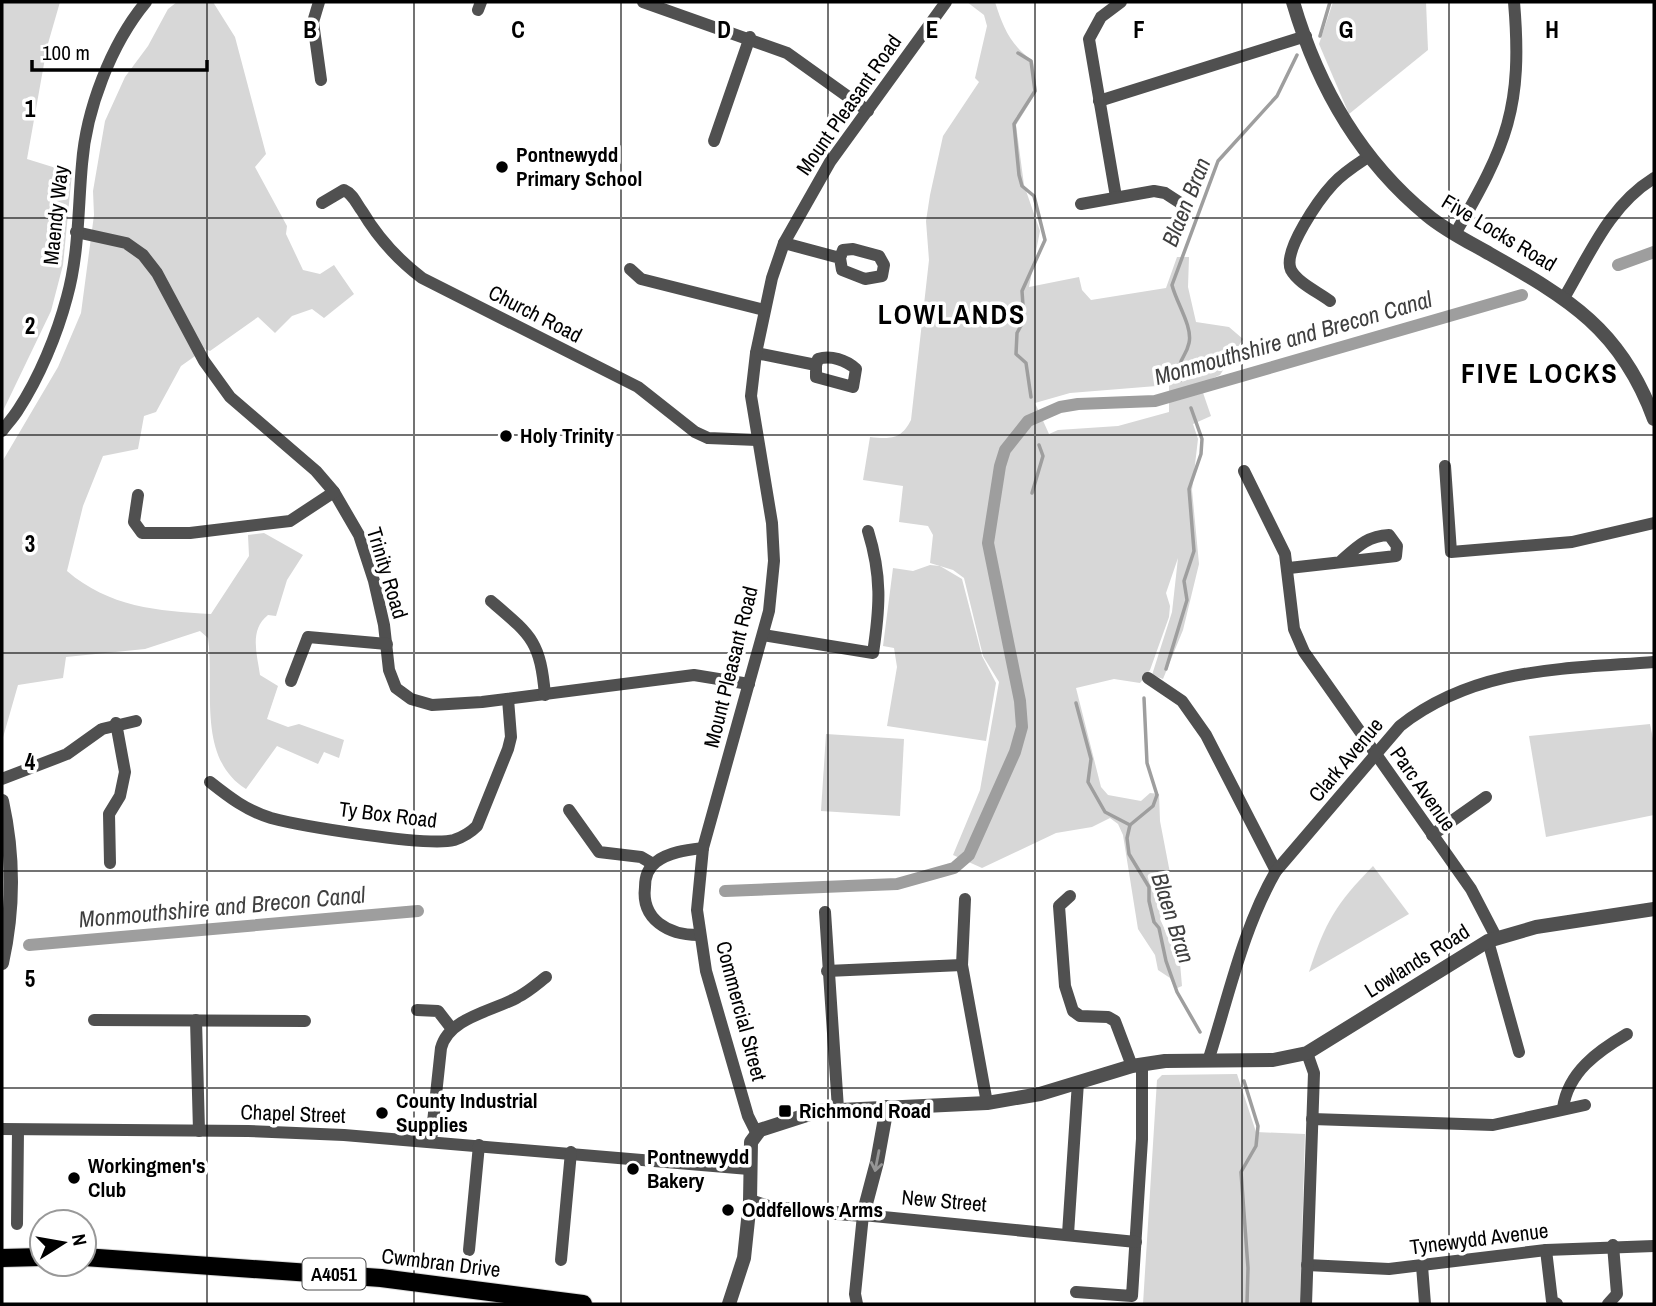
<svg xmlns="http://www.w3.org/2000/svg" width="1656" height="1306" font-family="'Archivo Narrow',sans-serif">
	<rect width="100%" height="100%" fill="#fff"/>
	<g fill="#d7d7d7" fill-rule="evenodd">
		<path d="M2 2H60L47 47 27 159 72 173 63 265 51 311 2 413Z"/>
		<path d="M177 2H213L235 37 266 154 255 167 287 226 286 234 303 270 320 274 334 265 354 294 324 318 312 309 292 316 275 333 258 317 210 351 205 349 181 366 156 412 144 416 138 449 103 456 83 506 67 571C109 607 157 611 211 614L249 556 248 535 264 533 303 555 287 580 276 616 268 615C249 630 257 654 260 675L278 686 267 719 288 727 299 724 344 740 339 758 324 752 318 764 277 746 246 789C196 758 215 686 208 638L200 631 145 649 66 657 63 678 18 685 2 741V462L58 367 81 313 94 215 93 191 105 121 125 77 148 46 168 9Z"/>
		<path d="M967 2H995C1003 27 1010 45 1033 61L1037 91 1016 125 1024 185 1040 231 1029 287 1079 277 1082 290 1091 300 1166 288 1177 257H1189L1188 287 1196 322 1229 327 1243 339 1220 375 1200 384 1211 416 1193 424 1198 439 1192 490 1199 564 1183 630 1163 679 1152 675 1172 612 1178 558 1166 593 1170 606 1169 617 1150 670 1140 683 1114 679 1076 688 1101 787 1108 795 1141 801 1150 793 1159 794 1160 821 1170 873 1160 919 1180 963 1182 986 1175 989 1170 978 1158 970 1155 955 1138 929 1123 835 1118 824 1110 818 1092 827 1056 833 982 868 953 855 980 790 999 682 983 656 964 578 953 570 930 563 933 535 928 526 899 522 903 486 863 480 870 437C890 439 901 440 911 420L929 260 926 221 930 195 943 136 979 82 975 78 987 26 984 15ZM1169 385V412L1118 426 1058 430 1049 434 1035 403 1070 393Z"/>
		<path d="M1333 2H1426L1428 50 1349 114 1319 44Z"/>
		<path d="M930 565 940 566 962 579 982 656 996 683 986 741 887 726 897 667 894 648 883 646 893 568 913 571Z"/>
		<path d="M1650 724 1654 744V815L1546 837 1529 736Z"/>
		<path d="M826 734 904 739 900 816 821 811Z"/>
		<path d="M1373 866 1409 914 1309 972C1325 922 1336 904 1373 866Z"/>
		<path d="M1237 1074 1256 1132 1305 1134 1300 1304H1143L1157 1080 1162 1075Z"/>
	</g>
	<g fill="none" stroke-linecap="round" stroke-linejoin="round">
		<g stroke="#9e9e9e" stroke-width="3.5">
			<path d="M1320 36 1330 2"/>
			<path d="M1018 53 1031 61 1035 91 1014 124 1019 175 1022 186 1034 196 1045 240 1022 291 1024 320 1017 333 1016 354 1026 363 1031 397"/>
			<path d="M1181 380C1177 355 1185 361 1189 343 1193 327 1176 302 1172 285L1218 161 1277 96 1297 55"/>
			<path d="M1032 493 1043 456 1039 445"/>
			<path d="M1166 669 1187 600 1184 581 1194 551 1189 489 1201 454 1202 439 1191 408"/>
			<path d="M1144 698 1147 763 1157 795 1153 806 1130 825 1127 838 1129 854 1149 887V901L1154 922 1159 928 1166 961 1177 992 1200 1032"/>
			<path d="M1076 703 1091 759 1088 782 1105 812 1130 825"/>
			<path d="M1244 1081 1258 1126 1256 1146 1241 1172 1248 1268 1247 1304"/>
		</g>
		<g stroke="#9e9e9e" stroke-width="12">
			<path d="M1618 265 1654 252"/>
			<path d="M725 891 897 884 954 868 969 855 1015 752 1022 727 1020 701 988 543 1000 466 1005 450 1028 421 1060 407 1078 404 1155 401 1522 295"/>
			<path d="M29 945 418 911"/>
		</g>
		<defs>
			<g id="primary">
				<path d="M84 1257 381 1278 583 1304"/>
				<path d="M2 1258 42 1257"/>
			</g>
		</defs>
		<use href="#primary" stroke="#dbdbdb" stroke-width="20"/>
		<g stroke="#505050" stroke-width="12">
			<path d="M319 2 313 22 321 80"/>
			<path d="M643 2 787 53 868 111"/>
			<path d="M478 10 481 2"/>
			<path d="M1099 101 1306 36"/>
			<path d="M714 141 750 37"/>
			<path d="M1116 197 1089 39 1101 17 1121 2"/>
			<path d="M322 203 344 190C353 194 356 203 362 211 378 238 397 259 422 278L638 387 695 432 708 438 757 440"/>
			<path d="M1081 204 1154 191 1165 193 1185 206"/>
			<path d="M76 232 126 243 143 255 157 273 204 361 230 397 316 471 334 492 359 535 374 581 384 625 389 670 396 688 411 699 432 705 482 702 694 675 749 684"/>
			<path d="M1455 234C1507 145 1523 107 1514 2"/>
			<path d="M784 243 840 258 843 250 853 249 879 256 884 265 882 276 865 279 842 270 840 258"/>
			<path d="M630 269 641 279 764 310"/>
			<path d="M1564 298C1590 254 1609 206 1654 178"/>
			<path d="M1330 301C1318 292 1298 283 1291 270 1282 251 1320 198 1333 184 1343 173 1356 165 1368 157"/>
			<path d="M756 353 816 365 818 359C831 355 846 360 856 369L853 387 816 377V365"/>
			<path d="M2 431C7 424 13 418 18 410 39 378 57 335 67 297 79 254 78 208 82 164 86 110 111 44 146 2"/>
			<path d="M1445 466 1451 552 1572 542 1654 523"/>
			<path d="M1244 471 1285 554 1294 629 1304 652 1471 889 1496 937"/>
			<path d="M138 495 134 522 142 533H190L290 521 334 492"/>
			<path d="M1289 568 1396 556 1397 546 1389 535C1367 536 1357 547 1341 561"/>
			<path d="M491 601C532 636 540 641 545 695"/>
			<path d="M763 635 873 653C880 607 882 576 868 531"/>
			<path d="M1148 678 1182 701 1206 735 1276 871"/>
			<path d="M291 681 308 637 387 644"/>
			<path d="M2 779 67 754 102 729 136 721"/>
			<path d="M210 782C229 797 247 811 271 818 301 826 427 847 454 840 463 837 470 833 477 826L508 749 511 737 508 699"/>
			<path d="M569 810 599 852 641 857 653 864"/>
			<path d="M1432 835 1486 797"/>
			<path d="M110 863 109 814 120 796 125 772 116 723"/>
			<path d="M1070 896 1059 906 1065 986 1073 1011 1080 1016 1108 1017 1115 1021 1132 1066"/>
			<path d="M965 899 962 965 987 1103"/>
			<path d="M825 912 838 1109"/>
			<path d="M698 935C669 935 641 920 645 887 645 878 648 868 656 862 669 852 687 850 703 848"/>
			<path d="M1488 941 1519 1052"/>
			<path d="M827 971 962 965"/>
			<path d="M417 1010 438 1011 452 1029"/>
			<path d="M94 1020 305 1021"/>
			<path d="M196 1020 199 1131"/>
			<path d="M1209 1058C1229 995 1243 928 1276 871L1400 726C1475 667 1563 669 1654 662"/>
			<path d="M1563 1108C1568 1072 1598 1051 1627 1034"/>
			<path d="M1312 1119 1493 1125 1585 1105"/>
			<path d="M2 1129 248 1131 344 1135 749 1169"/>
			<path d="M756 1132 748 1116 706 971 697 910 703 848 769 611 774 561 772 523 751 396 756 353 772 278 784 243 830 162 946 2"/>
			<path d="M431 1141 441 1048C449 1017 494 1011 518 997 528 992 537 984 546 977"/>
			<path d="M17 1224 18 1130"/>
			<path d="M1068 1234 1078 1082"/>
			<path d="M469 1250 479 1145"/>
			<path d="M1546 1250 1552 1301 1557 1304"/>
			<path d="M561 1260 571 1152"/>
			<path d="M1307 1265 1389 1269 1546 1250 1654 1246"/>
			<path d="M1422 1266 1425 1304"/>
			<path d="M1076 1292 1132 1296 1142 1139V1065"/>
			<path d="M857 1304 855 1294 863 1215 1136 1242"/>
			<path d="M1306 1304 1314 1073 1307 1053"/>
			<path d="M1608 1304 1617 1294 1613 1245"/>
		</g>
		<g stroke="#505050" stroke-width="14">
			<path d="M1293 2C1317 84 1360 160 1427 215 1446 231 1469 242 1490 254 1569 299 1621 329 1654 419"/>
			<path d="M2 801C14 855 14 909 2 963"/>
			<path d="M750 1201 771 1208 863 1215 877 1162 887 1107"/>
			<path d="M729 1304 744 1258 750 1201 751 1142 760 1130 819 1111 987 1103 1040 1094 1132 1066 1165 1061 1273 1060 1307 1053 1488 941 1536 927 1654 909"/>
		</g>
		<use href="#primary" stroke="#000" stroke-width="18"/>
	</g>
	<defs><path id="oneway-shaft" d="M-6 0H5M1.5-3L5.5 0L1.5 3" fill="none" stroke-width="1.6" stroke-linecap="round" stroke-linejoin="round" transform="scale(1.75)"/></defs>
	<use stroke="#969696" href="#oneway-shaft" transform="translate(877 1161) rotate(101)"/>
	<path fill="none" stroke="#000" stroke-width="2" stroke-opacity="0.55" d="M207 2V1304M414 2V1304M621 2V1304M828 2V1304M1035 2V1304M1242 2V1304M1449 2V1304M2 218H1654M2 435H1654M2 653H1654M2 871H1654M2 1088H1654"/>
	<g fill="#000" stroke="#fff" stroke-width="2.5">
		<circle cx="502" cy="167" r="7"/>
		<circle cx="506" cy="436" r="7"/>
		<rect x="778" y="1104" width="14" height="14" rx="3.5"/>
		<circle cx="382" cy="1113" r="7"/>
		<circle cx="633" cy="1169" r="7"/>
		<circle cx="74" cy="1178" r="7"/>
		<circle cx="728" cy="1210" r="7"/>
	</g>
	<g text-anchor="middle" stroke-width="7" stroke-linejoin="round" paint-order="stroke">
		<rect fill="#fff" stroke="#4c4c4c" stroke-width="2" x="302.5" y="1258.5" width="63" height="31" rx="5"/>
		<g font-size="19" font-weight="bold" fill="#000">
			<text x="334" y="1281">A4051</text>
		</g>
		<g font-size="21" fill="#000" stroke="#fff">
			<text transform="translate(849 105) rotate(-55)" y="7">Mount Pleasant Road</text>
			<text transform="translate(56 215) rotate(-84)" y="7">Maendy Way</text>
			<text transform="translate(1499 233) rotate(31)" y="7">Five Locks Road</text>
			<text transform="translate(535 314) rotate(27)" y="7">Church Road</text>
			<text transform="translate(387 573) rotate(73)" y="7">Trinity Road</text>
			<text transform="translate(731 667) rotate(-76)" y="7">Mount Pleasant Road</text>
			<text transform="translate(1346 760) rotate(-50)" y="7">Clark Avenue</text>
			<text transform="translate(1423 789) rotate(55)" y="7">Parc Avenue</text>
			<text transform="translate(388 815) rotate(7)" y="7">Ty Box Road</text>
			<text transform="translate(1417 961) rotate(-32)" y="7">Lowlands Road</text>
			<text transform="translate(741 1011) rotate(75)" y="7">Commercial Street</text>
			<text transform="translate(293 1114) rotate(2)" y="7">Chapel Street</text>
			<text transform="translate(944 1201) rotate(5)" y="7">New Street</text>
			<text transform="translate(1479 1239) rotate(-7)" y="7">Tynewydd Avenue</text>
			<text transform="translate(441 1263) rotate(7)" y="7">Cwmbran Drive</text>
		</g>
		<g font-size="21" font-weight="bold" fill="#000" stroke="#fff" text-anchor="start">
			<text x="516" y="162">Pontnewydd<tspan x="516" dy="24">Primary School</tspan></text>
			<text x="520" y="443">Holy Trinity</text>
			<text x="396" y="1108">County Industrial<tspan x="396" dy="24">Supplies</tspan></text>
			<text x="799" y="1118">Richmond Road</text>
			<text x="647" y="1164">Pontnewydd<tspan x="647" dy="24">Bakery</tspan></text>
			<text x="88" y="1173">Workingmen's<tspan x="88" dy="24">Club</tspan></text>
			<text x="742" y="1217">Oddfellows Arms</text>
		</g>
		<g font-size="23" font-style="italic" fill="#3f3f3f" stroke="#fff">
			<text transform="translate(1186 202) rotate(-68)" y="8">Blaen Bran</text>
			<text transform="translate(1293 338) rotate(-16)" y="8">Monmouthshire and Brecon Canal</text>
			<text transform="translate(222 907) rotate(-5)" y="8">Monmouthshire and Brecon Canal</text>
			<text transform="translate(1173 918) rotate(72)" y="8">Blaen Bran</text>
		</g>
		<g font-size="28" font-weight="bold" letter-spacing="2" fill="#000" stroke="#fff">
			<text x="952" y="324">LOWLANDS</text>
			<text x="1540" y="383">FIVE LOCKS</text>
		</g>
	</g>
	<g font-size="23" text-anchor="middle" font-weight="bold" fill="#000" stroke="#fff" stroke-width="7" stroke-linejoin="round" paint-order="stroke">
		<text x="310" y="38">B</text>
		<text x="518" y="38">C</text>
		<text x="724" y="38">D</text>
		<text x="932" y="38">E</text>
		<text x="1139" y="38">F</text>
		<text x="1346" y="38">G</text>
		<text x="1552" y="38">H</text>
		<text x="30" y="117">1</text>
		<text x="30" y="334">2</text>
		<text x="30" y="552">3</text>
		<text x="30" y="770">4</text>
		<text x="30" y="987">5</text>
	</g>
	<rect width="1656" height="1306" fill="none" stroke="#000000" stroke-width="7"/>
	<g transform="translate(63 1243) rotate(79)"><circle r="33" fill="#ffffff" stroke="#999999" stroke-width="2"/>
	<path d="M0-5L12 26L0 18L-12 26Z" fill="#000000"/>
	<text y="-10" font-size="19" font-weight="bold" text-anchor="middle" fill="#000000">N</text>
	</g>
	<path d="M32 60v10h175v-10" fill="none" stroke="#000000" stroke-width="3.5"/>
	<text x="42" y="60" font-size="21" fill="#000000" stroke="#ffffff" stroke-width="5" paint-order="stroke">100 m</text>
</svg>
